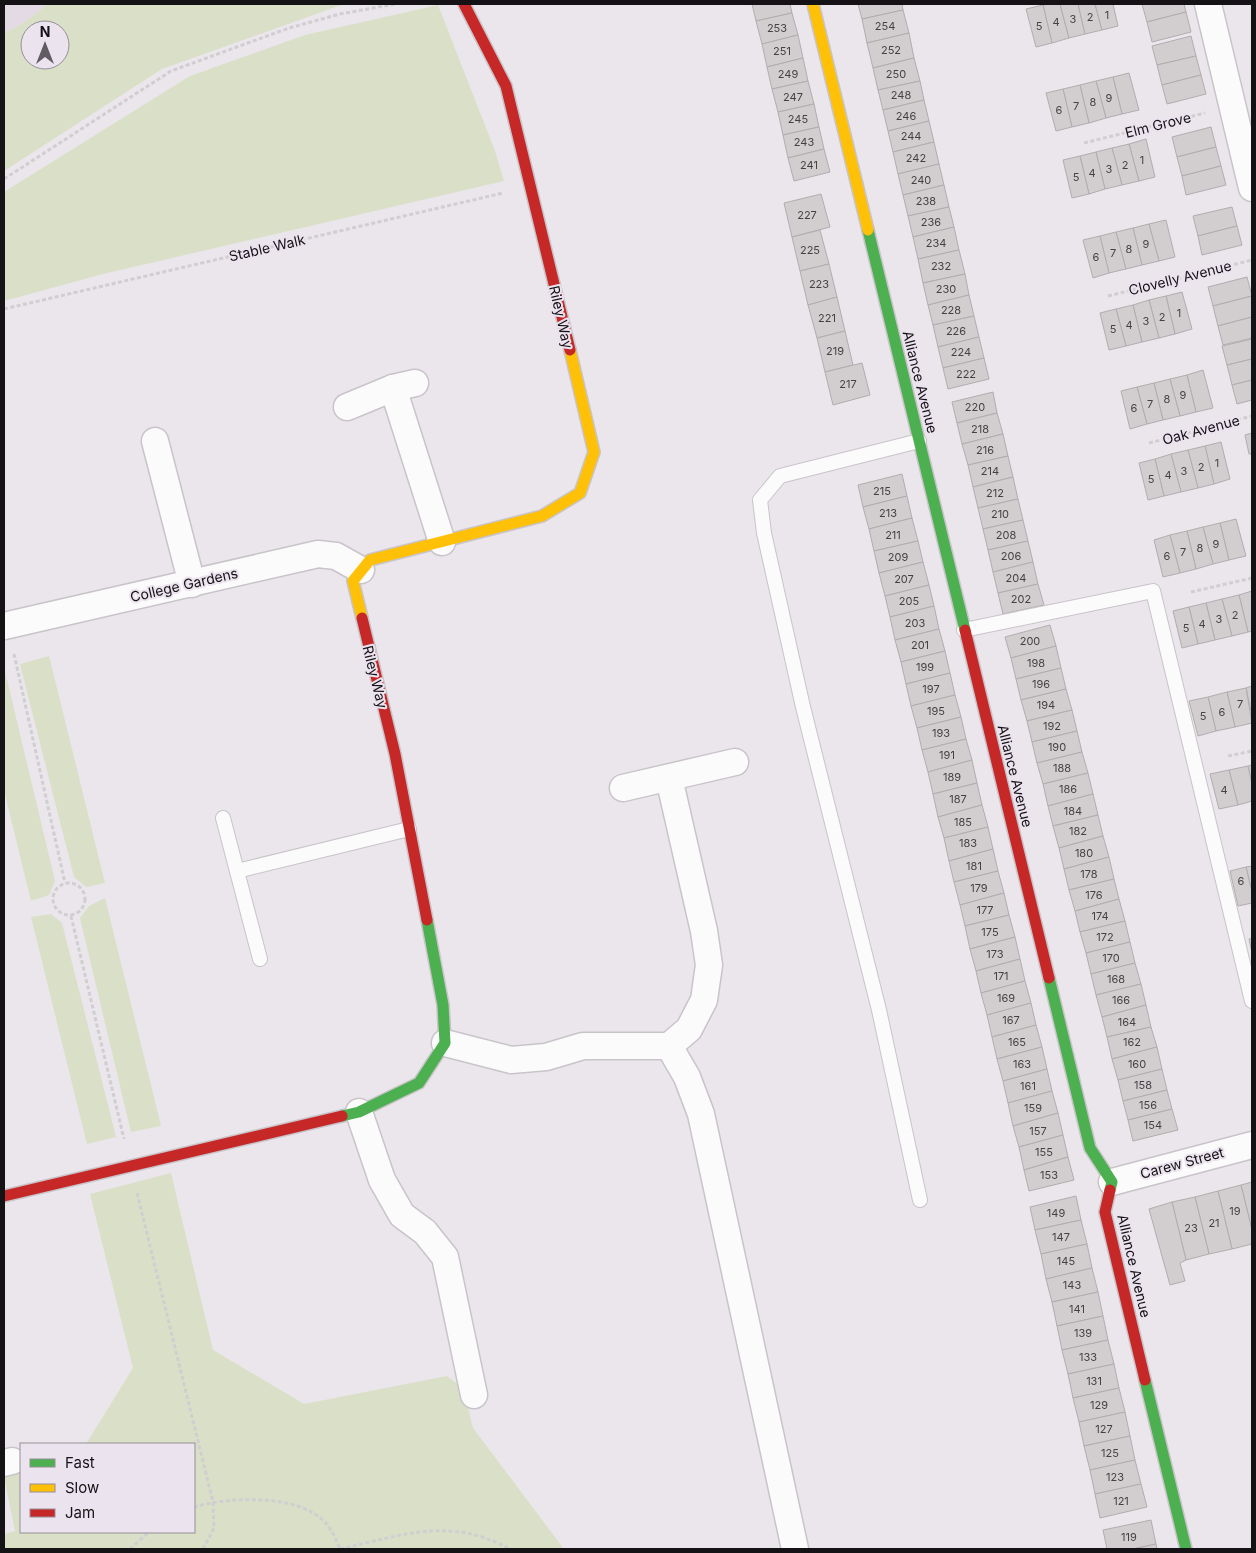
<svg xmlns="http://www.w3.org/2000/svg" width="1256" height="1553" font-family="Inter,sans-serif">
	<rect width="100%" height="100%" fill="#eae6eb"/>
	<path fill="#e3dae6" d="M4 4H48L23 23 4 33Z"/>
	<g fill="#dae0c7" fill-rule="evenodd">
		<path d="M48 4H344L162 69 4 171V33L23 23ZM30 30H60V60H30Z"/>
		<path d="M438 5 495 151 504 181 103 274 4 301V192L190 76 305 35Z"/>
		<path d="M49 656 105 883 86 887 74 877 20 664Z"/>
		<path d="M4 667 55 881 49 895 31 901 4 790Z"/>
		<path d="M105 898 161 1126 131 1132 80 918 89 906Z"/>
		<path d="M51 914 62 923 116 1137 87 1144 31 917Z"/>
		<path d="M171 1173 213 1350 304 1404 447 1376 463 1388 473 1428 564 1549H4V1534L15 1531 4 1477 21 1473V1532H194V1444H86L133 1368 90 1194Z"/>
	</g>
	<g fill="#d2ced0" stroke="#b1adae">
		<path d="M752 4H790L792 13 756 21Z"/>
		<path d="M858 4H902L903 10 862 19Z"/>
		<path d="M1049 4H1060L1069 38 1052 43 1043 5Z"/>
		<path d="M1060 4H1078L1085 34 1069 38Z"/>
		<path d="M1078 4H1095L1102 30 1085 34Z"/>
		<path d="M1095 4H1113L1118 26 1102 30Z"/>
		<path d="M1142 4H1184L1186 12 1147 22Z"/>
		<path d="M1043 5 1052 43 1036 47 1026 9Z"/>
		<path d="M903 10 909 33 867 43 862 19Z"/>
		<path d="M1186 12 1191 32 1152 42 1147 22Z"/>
		<path d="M792 13 798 35 762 44 756 21Z"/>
		<path d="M909 33 914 58 873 68 867 43Z"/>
		<path d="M798 35 803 58 767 67 762 44Z"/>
		<path d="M1191 36 1196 56 1157 65 1152 46Z"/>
		<path d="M1196 56 1201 75 1162 85 1157 65Z"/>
		<path d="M803 58 808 81 772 89 767 67Z"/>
		<path d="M914 58 920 81 878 90 873 68Z"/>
		<path d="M1129 73 1139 110 1122 114 1113 77Z"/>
		<path d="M1201 75 1206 94 1167 104 1162 85Z"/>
		<path d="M1113 77 1122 114 1106 118 1096 81Z"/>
		<path d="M808 81 814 104 778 112 772 89Z"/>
		<path d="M920 81 924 100 883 110 878 90Z"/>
		<path d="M1096 81 1106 118 1089 123 1080 85Z"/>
		<path d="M1080 85 1089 123 1072 127 1063 89Z"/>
		<path d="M1063 89 1072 127 1056 131 1046 93Z"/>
		<path d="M924 100 929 121 888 131 883 110Z"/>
		<path d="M814 104 819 127 783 135 778 112Z"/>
		<path d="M929 121 934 142 893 152 888 131Z"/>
		<path d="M819 127 824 149 788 158 783 135Z"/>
		<path d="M1211 127 1216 147 1177 157 1172 137Z"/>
		<path d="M1146 139 1155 177 1139 181 1129 144Z"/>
		<path d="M934 142 939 164 898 174 893 152Z"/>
		<path d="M1129 144 1139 181 1122 185 1112 148Z"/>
		<path d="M1216 147 1221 166 1182 176 1177 157Z"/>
		<path d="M1112 148 1122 185 1105 189 1096 152Z"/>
		<path d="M824 149 830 172 794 181 788 158Z"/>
		<path d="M1096 152 1105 189 1089 194 1080 156Z"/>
		<path d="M1080 156 1089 194 1072 198 1063 160Z"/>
		<path d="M939 164 944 185 903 195 898 174Z"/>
		<path d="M1221 166 1226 185 1186 195 1182 176Z"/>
		<path d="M944 185 949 207 908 216 903 195Z"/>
		<path d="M821 194 830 227 792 237 784 203Z"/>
		<path d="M949 207 954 227 913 237 908 216Z"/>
		<path d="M1232 207 1237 226 1198 236 1193 216Z"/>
		<path d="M1166 220 1175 257 1159 261 1149 224Z"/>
		<path d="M1149 224 1159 261 1142 265 1133 228Z"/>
		<path d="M1237 226 1242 245 1202 255 1198 236Z"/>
		<path d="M954 227 959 250 918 259 913 237Z"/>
		<path d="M1133 228 1142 265 1126 269 1116 232Z"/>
		<path d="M820 230 829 264 800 271 792 237Z"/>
		<path d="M1116 232 1126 269 1109 273 1100 236Z"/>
		<path d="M1100 236 1109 273 1093 278 1083 240Z"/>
		<path d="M959 250 965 274 923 283 918 259Z"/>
		<path d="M829 264 837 297 808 305 800 271Z"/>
		<path d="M965 274 969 295 928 305 923 283Z"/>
		<path d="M1247 277 1252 296 1213 306 1208 287Z"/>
		<path d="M1182 292 1192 329 1175 334 1166 296Z"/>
		<path d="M969 295 974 316 933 325 928 305Z"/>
		<path d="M1166 296 1175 334 1159 338 1149 300Z"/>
		<path d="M1252 296V317L1218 326 1213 306Z"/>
		<path d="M837 297 845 331 817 338 808 305Z"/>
		<path d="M1149 300 1159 338 1142 342 1133 305Z"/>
		<path d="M1133 305 1142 342 1126 346 1116 309Z"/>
		<path d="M1116 309 1126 346 1109 350 1100 313Z"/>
		<path d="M974 316 979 337 938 347 933 325Z"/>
		<path d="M1252 317V338L1223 345 1218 326Z"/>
		<path d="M845 331 853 365 825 372 817 338Z"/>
		<path d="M979 337 984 358 943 368 938 347Z"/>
		<path d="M1252 339V359L1227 365 1222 346Z"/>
		<path d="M984 358 989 379 948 389 943 368Z"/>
		<path d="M1252 359V380L1232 385 1227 365Z"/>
		<path d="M862 363 870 395 833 405 825 372Z"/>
		<path d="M1203 370 1213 408 1196 412 1187 375Z"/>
		<path d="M1187 375 1196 412 1180 416 1170 379Z"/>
		<path d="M1170 379 1180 416 1163 420 1154 383Z"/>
		<path d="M1252 380V400L1237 404 1232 385Z"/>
		<path d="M1154 383 1163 420 1147 424 1137 387Z"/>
		<path d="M1137 387 1147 424 1130 429 1121 391Z"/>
		<path d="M993 392 997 413 957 423 952 402Z"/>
		<path d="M997 413 1003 434 962 444 957 423Z"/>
		<path d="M1252 433V454H1249L1245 435Z"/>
		<path d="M1003 434 1008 456 968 465 962 444Z"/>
		<path d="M1221 442 1230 479 1214 484 1205 446Z"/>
		<path d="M1205 446 1214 484 1198 488 1188 450Z"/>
		<path d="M1188 450 1198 488 1181 492 1171 454Z"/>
		<path d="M1171 454 1181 492 1164 496 1155 459Z"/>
		<path d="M1008 456 1013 477 973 487 968 465Z"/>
		<path d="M1155 459 1164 496 1148 500 1139 463Z"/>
		<path d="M902 474 907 496 863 507 858 485Z"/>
		<path d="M1013 477 1018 499 978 508 973 487Z"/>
		<path d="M907 496 912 518 869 529 863 507Z"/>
		<path d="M1018 499 1023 520 983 529 978 508Z"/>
		<path d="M912 518 918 541 874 551 869 529Z"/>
		<path d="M1236 519 1246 556 1229 560 1220 523Z"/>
		<path d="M1023 520 1028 541 988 550 983 529Z"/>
		<path d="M1220 523 1229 560 1213 564 1203 527Z"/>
		<path d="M1203 527 1213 564 1196 569 1187 531Z"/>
		<path d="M1187 531 1196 569 1180 573 1170 535Z"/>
		<path d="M1170 535 1180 573 1163 577 1154 540Z"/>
		<path d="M918 541 923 562 879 573 874 551Z"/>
		<path d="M1028 541 1033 562 993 572 988 550Z"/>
		<path d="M923 562 929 585 885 596 879 573Z"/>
		<path d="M1033 562 1038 584 998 593 993 572Z"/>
		<path d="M1038 584 1044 605 1003 614 998 593Z"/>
		<path d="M929 585 934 606 890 617 885 596Z"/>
		<path d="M1252 591V631L1248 632 1239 595Z"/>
		<path d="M1239 595 1248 632 1232 636 1222 599Z"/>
		<path d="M1222 599 1232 636 1215 640 1206 603Z"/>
		<path d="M1206 603 1215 640 1198 644 1189 607Z"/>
		<path d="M934 606 939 629 895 640 890 617Z"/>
		<path d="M1189 607 1198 644 1182 648 1173 611Z"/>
		<path d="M1050 625 1056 646 1011 658 1005 637Z"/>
		<path d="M939 629 945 651 901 662 895 640Z"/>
		<path d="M1056 646 1061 668 1016 679 1011 658Z"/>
		<path d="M945 651 950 673 906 684 901 662Z"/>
		<path d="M1061 668 1066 689 1021 700 1016 679Z"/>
		<path d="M950 673 955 695 911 706 906 684Z"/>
		<path d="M1252 686V716L1246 688Z"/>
		<path d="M1246 688 1252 723 1235 727 1227 692Z"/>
		<path d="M1066 689 1072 710 1027 721 1021 700Z"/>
		<path d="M1227 692 1235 727 1216 731 1208 697Z"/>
		<path d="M955 695 961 717 917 728 911 706Z"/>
		<path d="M1208 697 1216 731 1198 736 1189 701Z"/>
		<path d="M1072 710 1077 731 1032 742 1027 721Z"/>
		<path d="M961 717 966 739 922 750 917 728Z"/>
		<path d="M1077 731 1082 752 1037 763 1032 742Z"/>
		<path d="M966 739 972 760 928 772 922 750Z"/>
		<path d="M1082 752 1088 773 1043 784 1037 763Z"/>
		<path d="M972 760 977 783 933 794 928 772Z"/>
		<path d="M1252 765V784L1248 766Z"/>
		<path d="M1248 766 1252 784V801L1238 805 1229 770Z"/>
		<path d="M1229 770 1238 805 1219 809 1210 774Z"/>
		<path d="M1088 773 1093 794 1048 806 1043 784Z"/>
		<path d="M977 783 982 805 938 817 933 794Z"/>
		<path d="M1093 794 1098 815 1053 826 1048 806Z"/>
		<path d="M982 805 988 827 944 838 938 817Z"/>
		<path d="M1098 815 1103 836 1059 848 1053 826Z"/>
		<path d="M988 827 993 849 949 861 944 838Z"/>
		<path d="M1103 836 1109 857 1064 869 1059 848Z"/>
		<path d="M993 849 998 871 954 882 949 861Z"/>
		<path d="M1109 857 1114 879 1069 890 1064 869Z"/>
		<path d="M1252 866V892L1246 867Z"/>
		<path d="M1246 867 1252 892V903L1238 906 1230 871Z"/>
		<path d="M998 871 1004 893 960 905 954 882Z"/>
		<path d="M1114 879 1119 899 1075 911 1069 890Z"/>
		<path d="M1004 893 1009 915 965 926 960 905Z"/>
		<path d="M1119 899 1125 921 1080 932 1075 911Z"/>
		<path d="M1009 915 1015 937 970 949 965 926Z"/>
		<path d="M1125 921 1130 942 1086 953 1080 932Z"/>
		<path d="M1015 937 1020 959 976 971 970 949Z"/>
		<path d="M1252 938V953L1249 939Z"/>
		<path d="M1130 942 1135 963 1091 974 1086 953Z"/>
		<path d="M1020 959 1025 981 981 993 976 971Z"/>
		<path d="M1135 963 1141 984 1096 995 1091 974Z"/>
		<path d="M1025 981 1031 1003 987 1015 981 993Z"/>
		<path d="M1141 984 1146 1005 1102 1017 1096 995Z"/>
		<path d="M1031 1003 1036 1025 992 1037 987 1015Z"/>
		<path d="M1146 1005 1151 1027 1107 1037 1102 1017Z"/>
		<path d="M1036 1025 1042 1047 997 1059 992 1037Z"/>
		<path d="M1151 1027 1157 1047 1112 1059 1107 1037Z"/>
		<path d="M1042 1047 1047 1069 1003 1081 997 1059Z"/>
		<path d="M1157 1047 1162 1069 1118 1080 1112 1059Z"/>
		<path d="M1047 1069 1052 1091 1008 1103 1003 1081Z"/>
		<path d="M1162 1069 1167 1090 1123 1101 1118 1080Z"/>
		<path d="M1167 1090 1172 1109 1128 1120 1123 1101Z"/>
		<path d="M1052 1091 1058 1113 1013 1126 1008 1103Z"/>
		<path d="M1172 1109 1178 1130 1133 1141 1128 1120Z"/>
		<path d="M1058 1113 1063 1135 1019 1147 1013 1126Z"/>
		<path d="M1063 1135 1068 1157 1024 1170 1019 1147Z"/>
		<path d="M1068 1157 1074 1180 1029 1191 1024 1170Z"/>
		<path d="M1252 1182V1230L1241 1185Z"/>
		<path d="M1241 1185 1252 1230V1244L1232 1249 1218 1191Z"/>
		<path d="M1218 1191 1232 1249 1209 1254 1195 1197Z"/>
		<path d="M1076 1196 1081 1220 1035 1230 1030 1207Z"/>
		<path d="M1195 1197 1209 1254 1186 1260 1172 1202Z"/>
		<path d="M1172 1202 1186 1260 1180 1263 1185 1281 1170 1285 1149 1209Z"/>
		<path d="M1081 1220 1087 1244 1041 1254 1035 1230Z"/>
		<path d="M1087 1244 1092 1268 1046 1279 1041 1254Z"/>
		<path d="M1092 1268 1098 1292 1052 1302 1046 1279Z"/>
		<path d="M1098 1292 1103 1316 1057 1326 1052 1302Z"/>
		<path d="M1103 1316 1108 1340 1062 1350 1057 1326Z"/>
		<path d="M1108 1340 1114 1364 1068 1374 1062 1350Z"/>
		<path d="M1114 1364 1119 1388 1073 1398 1068 1374Z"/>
		<path d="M1119 1388 1125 1412 1079 1422 1073 1398Z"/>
		<path d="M1125 1412 1130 1436 1084 1446 1079 1422Z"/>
		<path d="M1130 1436 1135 1460 1090 1470 1084 1446Z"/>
		<path d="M1135 1460 1141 1484 1095 1494 1090 1470Z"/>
		<path d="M1141 1484 1147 1507 1100 1518 1095 1494Z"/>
		<path d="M1151 1520 1156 1544 1133 1549H1107L1103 1530Z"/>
		<path d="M1156 1544 1157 1549H1133Z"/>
	</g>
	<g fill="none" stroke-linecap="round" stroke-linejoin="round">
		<defs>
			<g id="lane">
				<path d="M919 441 780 476 760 500 764 533 803 707 879 1010 920 1200"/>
				<path d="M964 630 1153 591 1252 1001"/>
				<path d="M223 818 260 959"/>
				<path d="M237 871 409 829"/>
			</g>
			<g id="street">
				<path d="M1208 4 1252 188"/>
				<path d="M393 388 442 542"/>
				<path d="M347 407 393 388 415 383"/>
				<path d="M155 441 192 584"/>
				<path d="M4 626 318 554 336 556 361 570"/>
				<path d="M669 778 704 931 709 965 704 1000 689 1029 669 1046"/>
				<path d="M623 788 735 762"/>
				<path d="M445 1043 511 1060 546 1057 583 1046H669L687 1077 701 1114 795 1549"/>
				<path d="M359 1112 382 1180 402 1215 425 1232 445 1257 474 1395"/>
				<path d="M1112 1182 1252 1145"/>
				<path d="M4 1463 12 1461"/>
			</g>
			<g id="fast">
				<path d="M868 230 965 630"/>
				<path d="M1049 978 1090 1148 1112 1182 1110 1190"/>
				<path d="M342 1116 359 1112 419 1083 445 1043 443 1005 427 920"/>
				<path d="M1145 1380 1186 1549"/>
			</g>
			<g id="slow">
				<path d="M813 4 868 230"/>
				<path d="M362 618 353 581 370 560 542 516 580 493 594 452 570 350"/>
			</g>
			<g id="jam">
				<path d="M464 4 506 86 570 350"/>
				<path d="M362 618 395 754 427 920"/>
				<path d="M965 630 1049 978"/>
				<path d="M1110 1190 1105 1212 1145 1380"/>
				<path d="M4 1196 342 1116"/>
			</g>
		</defs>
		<use href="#lane" stroke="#c8c4c9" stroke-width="16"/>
		<use href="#street" stroke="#c8c4c9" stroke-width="29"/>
		<use href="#fast" stroke="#c8c4c9" stroke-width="14"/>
		<use href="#slow" stroke="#c8c4c9" stroke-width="14"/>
		<use href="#jam" stroke="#c8c4c9" stroke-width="14"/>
		<g stroke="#d0ced0" stroke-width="3" stroke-dasharray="4 2.5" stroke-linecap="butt">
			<path d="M1084 143 1205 113"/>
			<path d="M4 179 171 71 289 28 340 14 395 4"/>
			<path d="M1108 296 1252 260"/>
			<path d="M4 309 503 193"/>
			<path d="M1149 443 1252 416"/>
			<path d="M1191 592 1252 578"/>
			<path d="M14 654 65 883"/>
			<path d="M1228 756 1252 751"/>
			<circle cx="69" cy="899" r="16"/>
			<path d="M71 916 124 1139"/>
			<path d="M137 1193 213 1502 214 1528 203 1549"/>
			<path d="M194 1507C228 1497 297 1493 325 1522 332 1530 336 1539 340 1549"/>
			<path d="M130 1549 149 1532"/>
			<path d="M340 1549C403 1535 449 1516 510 1549"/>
		</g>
		<use href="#lane" stroke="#fcfbfc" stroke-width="14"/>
		<use href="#street" stroke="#fcfbfc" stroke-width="26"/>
		<use href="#fast" stroke="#4caf50" stroke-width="11"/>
		<use href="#slow" stroke="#ffc107" stroke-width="11"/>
		<use href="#jam" stroke="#c62828" stroke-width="11"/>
	</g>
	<g text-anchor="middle" stroke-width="4" stroke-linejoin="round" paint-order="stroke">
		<g font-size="11" fill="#444144">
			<text x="1107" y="19">1</text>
			<text x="1090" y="21">2</text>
			<text x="1073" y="23">3</text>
			<text x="1056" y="26">4</text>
			<text x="885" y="30">254</text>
			<text x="1039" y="30">5</text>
			<text x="777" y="32">253</text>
			<text x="891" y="54">252</text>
			<text x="782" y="55">251</text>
			<text x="788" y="78">249</text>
			<text x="896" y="78">250</text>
			<text x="901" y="99">248</text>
			<text x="793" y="101">247</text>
			<text x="1109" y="102">9</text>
			<text x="1093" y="106">8</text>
			<text x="1076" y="110">7</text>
			<text x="1059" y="114">6</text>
			<text x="906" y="120">246</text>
			<text x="798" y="123">245</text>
			<text x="911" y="140">244</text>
			<text x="804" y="146">243</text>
			<text x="916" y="162">242</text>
			<text x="1142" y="164">1</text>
			<text x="809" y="169">241</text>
			<text x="1125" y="169">2</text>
			<text x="1109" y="173">3</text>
			<text x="1092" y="177">4</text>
			<text x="1076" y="181">5</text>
			<text x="921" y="184">240</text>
			<text x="926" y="205">238</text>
			<text x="807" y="219">227</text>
			<text x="931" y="226">236</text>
			<text x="936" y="247">234</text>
			<text x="1146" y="248">9</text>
			<text x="1129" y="253">8</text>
			<text x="810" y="254">225</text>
			<text x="1113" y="257">7</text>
			<text x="1096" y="261">6</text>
			<text x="941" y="270">232</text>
			<text x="819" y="288">223</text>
			<text x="946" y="293">230</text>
			<text x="951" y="314">228</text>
			<text x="1179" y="317">1</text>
			<text x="1162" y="321">2</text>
			<text x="827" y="322">221</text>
			<text x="1146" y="325">3</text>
			<text x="1129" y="329">4</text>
			<text x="1113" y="333">5</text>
			<text x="956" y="335">226</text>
			<text x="835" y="355">219</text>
			<text x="961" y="356">224</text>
			<text x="966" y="378">222</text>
			<text x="848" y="388">217</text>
			<text x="1183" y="399">9</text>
			<text x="1167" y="403">8</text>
			<text x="1150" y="408">7</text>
			<text x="975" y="411">220</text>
			<text x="1134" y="412">6</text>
			<text x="980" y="433">218</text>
			<text x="985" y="454">216</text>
			<text x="1217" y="467">1</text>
			<text x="1201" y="471">2</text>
			<text x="990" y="475">214</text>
			<text x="1184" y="475">3</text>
			<text x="1168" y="479">4</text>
			<text x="1151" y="483">5</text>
			<text x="882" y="495">215</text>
			<text x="995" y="497">212</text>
			<text x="888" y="517">213</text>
			<text x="1000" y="518">210</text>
			<text x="893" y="539">211</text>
			<text x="1006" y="539">208</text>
			<text x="1216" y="548">9</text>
			<text x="1200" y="552">8</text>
			<text x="1183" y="556">7</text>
			<text x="1011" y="560">206</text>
			<text x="1167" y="560">6</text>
			<text x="898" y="561">209</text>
			<text x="1016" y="582">204</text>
			<text x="904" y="583">207</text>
			<text x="1021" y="603">202</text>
			<text x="909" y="605">205</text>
			<text x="1235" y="619">2</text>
			<text x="1219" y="623">3</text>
			<text x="915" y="627">203</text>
			<text x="1202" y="628">4</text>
			<text x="1186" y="632">5</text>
			<text x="1030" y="645">200</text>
			<text x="920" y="649">201</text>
			<text x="1036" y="667">198</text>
			<text x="925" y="671">199</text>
			<text x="1041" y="688">196</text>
			<text x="931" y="693">197</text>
			<text x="1240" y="708">7</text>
			<text x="1046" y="709">194</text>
			<text x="936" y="715">195</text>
			<text x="1222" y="716">6</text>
			<text x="1203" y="720">5</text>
			<text x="1052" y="730">192</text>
			<text x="941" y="737">193</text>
			<text x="1057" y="751">190</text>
			<text x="947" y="759">191</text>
			<text x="1062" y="772">188</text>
			<text x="952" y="781">189</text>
			<text x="1068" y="793">186</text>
			<text x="1224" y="794">4</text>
			<text x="958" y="803">187</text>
			<text x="1073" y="815">184</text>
			<text x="963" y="826">185</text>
			<text x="1078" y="835">182</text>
			<text x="968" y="847">183</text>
			<text x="1084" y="857">180</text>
			<text x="974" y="870">181</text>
			<text x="1089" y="878">178</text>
			<text x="1241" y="885">6</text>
			<text x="979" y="892">179</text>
			<text x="1094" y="899">176</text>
			<text x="985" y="914">177</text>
			<text x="1100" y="920">174</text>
			<text x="990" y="936">175</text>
			<text x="1105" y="941">172</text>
			<text x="995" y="958">173</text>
			<text x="1111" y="962">170</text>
			<text x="1001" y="980">171</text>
			<text x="1116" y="983">168</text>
			<text x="1006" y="1002">169</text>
			<text x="1121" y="1004">166</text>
			<text x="1011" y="1024">167</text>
			<text x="1127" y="1026">164</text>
			<text x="1017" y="1046">165</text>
			<text x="1132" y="1046">162</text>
			<text x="1022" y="1068">163</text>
			<text x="1137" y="1068">160</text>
			<text x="1143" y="1089">158</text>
			<text x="1028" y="1090">161</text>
			<text x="1148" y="1109">156</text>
			<text x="1033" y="1112">159</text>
			<text x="1153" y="1129">154</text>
			<text x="1038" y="1135">157</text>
			<text x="1044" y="1156">155</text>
			<text x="1049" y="1179">153</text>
			<text x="1235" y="1215">19</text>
			<text x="1056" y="1217">149</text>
			<text x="1214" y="1227">21</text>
			<text x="1191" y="1232">23</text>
			<text x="1061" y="1241">147</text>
			<text x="1066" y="1265">145</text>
			<text x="1072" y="1289">143</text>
			<text x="1077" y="1313">141</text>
			<text x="1083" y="1337">139</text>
			<text x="1088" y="1361">133</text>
			<text x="1094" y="1385">131</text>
			<text x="1099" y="1409">129</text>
			<text x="1104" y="1433">127</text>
			<text x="1110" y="1457">125</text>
			<text x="1115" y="1481">123</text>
			<text x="1121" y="1505">121</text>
			<text x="1129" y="1541">119</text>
		</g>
		<g font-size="14" fill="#151216" stroke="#ebe3ee">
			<text transform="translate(1158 125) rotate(-14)" y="5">Elm Grove</text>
			<text transform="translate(267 248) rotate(-13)" y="5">Stable Walk</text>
			<text transform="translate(1180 278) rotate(-14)" y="5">Clovelly Avenue</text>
			<text transform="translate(561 317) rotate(77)" y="5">Riley Way</text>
			<text transform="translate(920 382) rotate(76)" y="5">Alliance Avenue</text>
			<text transform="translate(1201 430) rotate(-15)" y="5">Oak Avenue</text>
			<text transform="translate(184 585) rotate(-13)" y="5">College Gardens</text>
			<text transform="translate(375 677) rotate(76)" y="5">Riley Way</text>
			<text transform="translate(1015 776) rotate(76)" y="5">Alliance Avenue</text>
			<text transform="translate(1182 1163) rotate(-15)" y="5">Carew Street</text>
			<text transform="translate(1134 1266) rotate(77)" y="5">Alliance Avenue</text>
		</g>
	</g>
	<rect width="1256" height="1553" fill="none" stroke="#151216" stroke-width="10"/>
	<rect x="20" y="1443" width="175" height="90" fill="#ebe3ee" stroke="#958f98"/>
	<rect x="30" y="1459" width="25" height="8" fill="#4caf50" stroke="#958f98"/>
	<text x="65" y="1468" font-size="15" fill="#151216">Fast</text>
	<rect x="30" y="1484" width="25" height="8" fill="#ffc107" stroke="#958f98"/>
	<text x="65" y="1493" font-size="15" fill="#151216">Slow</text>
	<rect x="30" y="1509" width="25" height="8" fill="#c62828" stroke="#958f98"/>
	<text x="65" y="1518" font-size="15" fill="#151216">Jam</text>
	<g transform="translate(45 45)"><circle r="24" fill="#ebe3ee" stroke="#958f98"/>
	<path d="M0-4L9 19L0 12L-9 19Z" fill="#605c61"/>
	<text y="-8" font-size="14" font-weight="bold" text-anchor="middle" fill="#151216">N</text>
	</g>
</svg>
